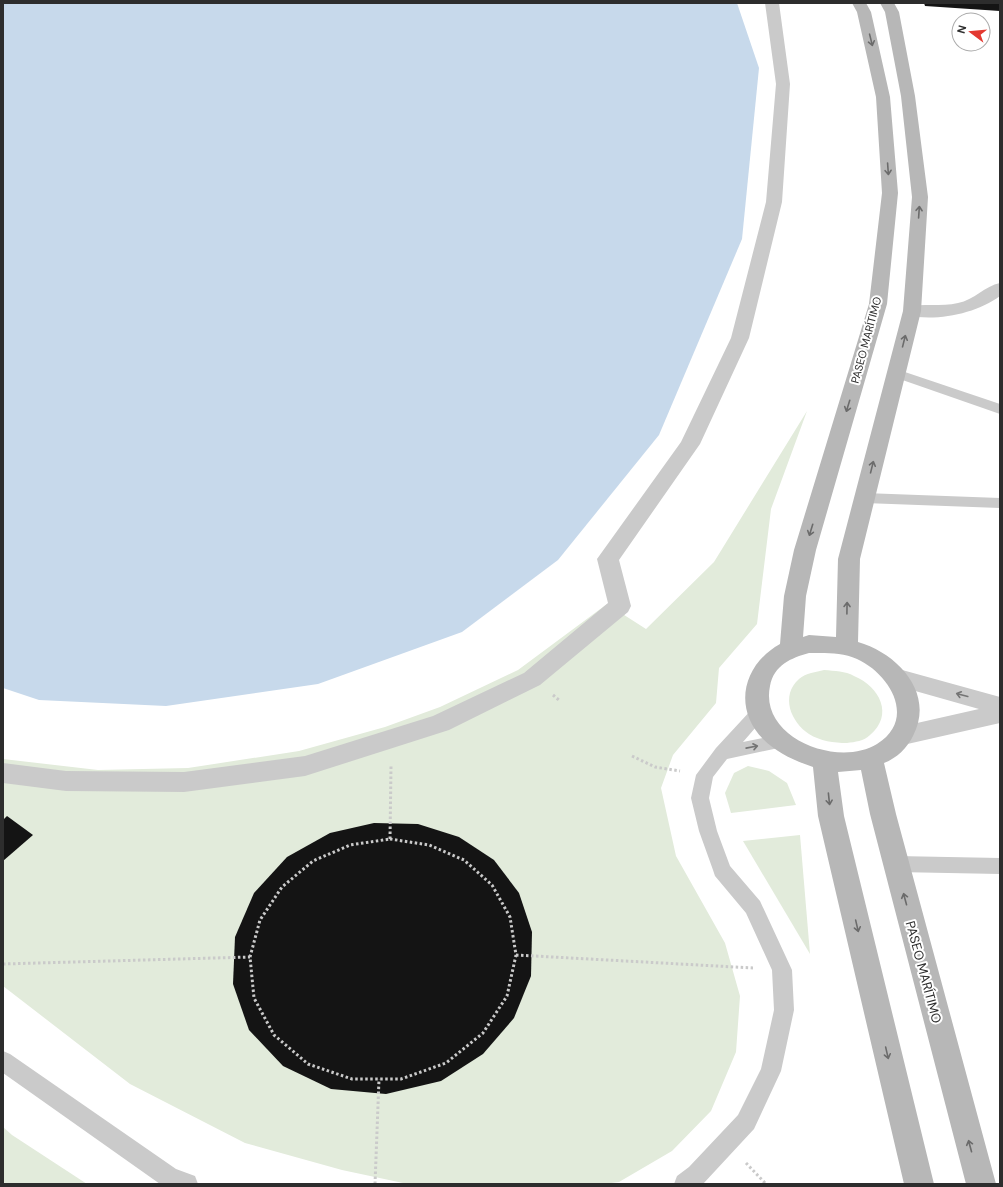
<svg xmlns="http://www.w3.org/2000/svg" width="1003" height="1187" font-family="'DM Sans',sans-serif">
	<rect width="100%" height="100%" fill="#fff"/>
	<g fill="#e2ebdb">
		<path d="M807 411 771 509 757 624 719 668 716 703 673 755 661 788 676 856 725 943 740 996 736 1052 711 1111 672 1151 619 1182 604 1184H420L403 1183 342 1170 245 1143 130 1084 3 986V759L98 770 188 768 299 751 385 727 440 707 518 670 607 604 646 629 714 562Z"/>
		<path d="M824 670C835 671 845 671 854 676 880 687 894 715 870 735 864 741 855 742 847 743 834 743 820 741 809 734 791 722 780 696 799 679 806 673 816 672 824 670Z"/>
		<path d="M748 766 769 771 787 783 796 805 731 813 725 793 734 773Z"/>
		<path d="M800 835 810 954 743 841Z"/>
		<path d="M3 1127 12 1135 87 1184H3Z"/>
	</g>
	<path fill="#c7d9eb" d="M3 3H737L759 68 742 239 659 435 558 560 462 632 318 684 166 706 39 700 3 688Z"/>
	<g fill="#141414">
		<path d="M924 3H1000V11L925 6Z"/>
		<path d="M7 816 33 835 3 861V820Z"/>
		<path d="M374 823 418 824 459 837 494 860 519 893 532 932 531 976 514 1018 483 1054 441 1081 386 1094 331 1089 283 1066 249 1030 233 984 235 937 254 893 287 857 330 833Z"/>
	</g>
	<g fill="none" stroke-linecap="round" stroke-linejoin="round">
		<g stroke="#cacaca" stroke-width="3" stroke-dasharray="2.5 2.5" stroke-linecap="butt">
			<path d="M553 695 560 701"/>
			<path d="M632 756 655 767 680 771"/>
			<path d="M390 839 429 845 464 860 492 885 510 917 516 955 507 996 483 1033 446 1063 401 1079H352L308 1064 274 1035 254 998 250 957 260 920 282 887 313 861 350 845Z"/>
			<path d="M390 839 391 766"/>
			<path d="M516 955 753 968"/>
			<path d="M3 964 250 957"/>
			<path d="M746 1163 766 1184"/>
			<path d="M375 1184 379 1079"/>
		</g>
		<g fill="#cacaca" fill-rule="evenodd">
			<path d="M896 369 1000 404V414L891 376 889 373 891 370Z"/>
			<path d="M864 493 1000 498V508L864 503 859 502 856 498 859 494Z"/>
			<path d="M759 706 765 708 768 713 743 742 782 734 788 736 791 741 788 746 727 759 713 777 709 798 717 831 730 866 760 901 792 970 794 1010 781 1071 754 1129 703 1184H674L677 1176 689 1167 738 1115 761 1069 774 1010 772 970 746 913 715 876 713 870 699 831 691 798 696 775 716 748 753 708Z"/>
			<path d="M896 856 1000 858V874L896 872 889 870 887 864 889 858Z"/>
			<path d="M3 1051 10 1054 176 1169 195 1176 198 1184H160L3 1073Z"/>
		</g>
		<g fill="#cacaca" fill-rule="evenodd">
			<path d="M765 3H779L790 84 782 202 749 338 700 444 619 560 631 606 628 612 540 685 449 730 305 776 184 792 66 791 3 783V763L66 771 184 772 305 756 433 716 524 673 608 603 597 559 681 442 731 338 766 202 776 84Z"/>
			<path d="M1000 283V296C976 314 935 322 906 315L903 311 906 307C923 303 941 307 958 303 974 300 985 286 1000 283Z"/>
			<path d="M895 668 1000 697V723L903 745 895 742 891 735 895 728 979 709 887 683 883 677 887 671Z"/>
		</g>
		<path fill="#b7b7b7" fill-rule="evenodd" d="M852 3H866L871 12 890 97 898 193 887 304 816 550 806 596 803 637 809 635 836 637 838 559 903 311 912 197 901 96 885 12 880 3H894L899 12 915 96 928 197 921 311 860 559 858 642C899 654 935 694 913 736 907 748 897 758 884 763L896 814 996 1184H966L870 814 861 770 838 772 844 816 934 1184H904L818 816 813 767C795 761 777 753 763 739 732 707 744 664 780 644L784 596 794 550 869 304 882 193 876 97 857 12ZM809 653C825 653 842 652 857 659 890 674 917 719 877 744 838 768 759 738 770 686 774 665 791 658 809 653Z"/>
	</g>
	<defs><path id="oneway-shaft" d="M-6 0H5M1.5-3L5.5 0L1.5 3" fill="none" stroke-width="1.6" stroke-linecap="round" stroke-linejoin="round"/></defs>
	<g stroke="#6b6b6b">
		<use href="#oneway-shaft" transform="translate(871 40) rotate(76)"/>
		<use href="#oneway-shaft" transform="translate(888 169) rotate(86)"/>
		<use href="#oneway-shaft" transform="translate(919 212) rotate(-86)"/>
		<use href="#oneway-shaft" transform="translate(904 341) rotate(-76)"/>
		<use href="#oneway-shaft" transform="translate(848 406) rotate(107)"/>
		<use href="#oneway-shaft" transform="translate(872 467) rotate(-76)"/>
		<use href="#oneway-shaft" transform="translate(811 530) rotate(107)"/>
		<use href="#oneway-shaft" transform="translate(847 608) rotate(-89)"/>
		<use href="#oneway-shaft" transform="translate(829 799) rotate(84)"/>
		<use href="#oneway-shaft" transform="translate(905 899) rotate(-105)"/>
		<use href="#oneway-shaft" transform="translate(857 926) rotate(77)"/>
		<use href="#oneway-shaft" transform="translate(887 1053) rotate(77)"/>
		<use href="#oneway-shaft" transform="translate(970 1146) rotate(-105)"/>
	</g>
	<g stroke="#747474">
		<use href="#oneway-shaft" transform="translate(962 695) rotate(-165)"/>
		<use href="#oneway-shaft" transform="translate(752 747) rotate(-11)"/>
	</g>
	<g text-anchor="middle" stroke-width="4" stroke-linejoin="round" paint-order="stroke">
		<g font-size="11" fill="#2d2d2d" stroke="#fff">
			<text transform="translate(866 340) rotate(-75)" y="4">PASEO MARÍTIMO</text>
		</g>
		<g font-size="13" fill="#2d2d2d" stroke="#fff">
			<text transform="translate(924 972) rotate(75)" y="5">PASEO MARÍTIMO</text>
		</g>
	</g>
	<rect width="1003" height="1187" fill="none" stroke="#2d2d2d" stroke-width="8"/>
	<g transform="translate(971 32) rotate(286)"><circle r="19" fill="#ffffff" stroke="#ababab"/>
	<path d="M0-3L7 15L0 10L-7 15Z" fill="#e33931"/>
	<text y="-6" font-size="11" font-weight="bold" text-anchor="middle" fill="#2d2d2d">N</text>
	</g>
</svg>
